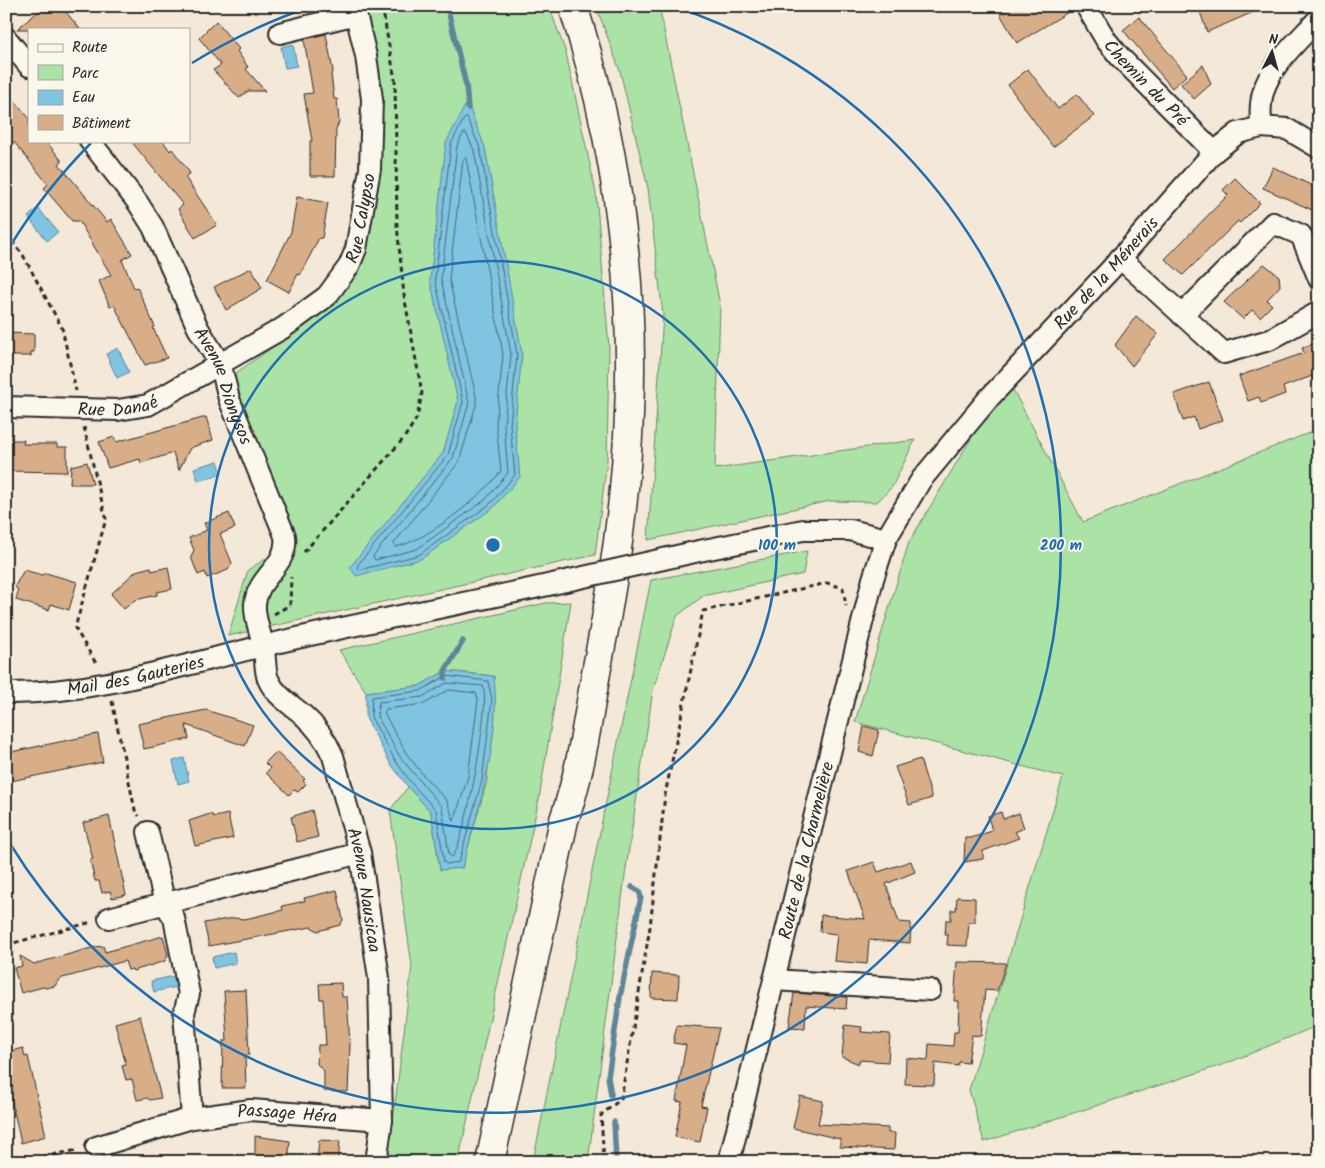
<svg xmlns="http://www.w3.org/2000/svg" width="1325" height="1168" font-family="Kalam,sans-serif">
	<rect width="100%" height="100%" fill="#f4e8d8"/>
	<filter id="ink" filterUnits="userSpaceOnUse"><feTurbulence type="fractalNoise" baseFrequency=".02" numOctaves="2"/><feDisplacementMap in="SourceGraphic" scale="10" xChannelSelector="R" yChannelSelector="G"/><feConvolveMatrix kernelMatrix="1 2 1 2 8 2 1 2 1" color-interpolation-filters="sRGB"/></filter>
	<g filter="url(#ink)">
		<g fill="#abe3a7" stroke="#6b8769">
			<path d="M365 6H549L566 53 596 193 609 347 607 461 595 555 228 636 248 570 288 544 233 375 300 328 351 278 381 140 376 116Z"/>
			<path d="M596 6H659L720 305 715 469 915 440 892 487 877 502 830 501 648 540 663 315 648 188 620 71Z"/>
			<path d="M1012 388 1083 522 1319 429V1025L1225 1064 984 1142 969 1090 1063 777 855 722 909 542 978 427Z"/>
			<path d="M807 551 803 574 703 596 677 616 653 690 626 868 588 1162H533L651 580Z"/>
			<path d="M571 602 539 799 458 1162H388L412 966 390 810 408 787 431 812 440 869 462 868 487 781 494 676 445 671 419 686 366 692 339 650 546 603Z"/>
		</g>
		<g fill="#7fc4e0" stroke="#5d8798">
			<path d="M293 44 297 66 285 68 281 47Z"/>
			<path d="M467 102 485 147 522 354 515 425 520 477 493 508 421 559 356 576 350 567 443 453 458 401 430 280 446 143Z"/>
			<path d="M38 208 58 232 47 241 28 217Z"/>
			<path d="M118 348 129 372 117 378 106 354Z"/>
			<path d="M218 461 222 474 198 481 194 468Z"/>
			<path d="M445 671 494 676C501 738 479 808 462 868L440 870 431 812 408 787 390 763 366 718V692L419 686Z"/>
			<path d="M184 758 189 781 178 784 173 761Z"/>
			<path d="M234 952 236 963 214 968 212 957Z"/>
			<path d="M174 976 176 987 154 992 151 981Z"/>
		</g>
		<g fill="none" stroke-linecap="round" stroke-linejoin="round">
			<g stroke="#4d6873" stroke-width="1">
				<path d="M467 118 480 148 517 354 510 425 515 475 490 504 419 555 359 570 357 566 448 455 463 402 435 279 451 144 464 119Z"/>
				<path d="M466 133 474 150 511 354 504 425 508 473 485 500 417 549 375 560 373 556 453 458 469 403 441 279 457 146 463 134Z"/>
				<path d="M466 158 503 354 496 424 501 471C481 497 427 541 395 547L394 543 459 462 476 405V396L449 279 463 160Z"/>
				<path d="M446 676 488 681 492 700 482 780 459 862 446 864 444 862 436 810 412 784 395 760 371 717 372 697 420 691Z"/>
				<path d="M447 683 483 686C491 702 465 844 452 857L449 855 442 807 400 757 377 716 379 702 422 697Z"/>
				<path d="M449 690 476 693 478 700 468 777 454 821 447 801 423 775 406 753 384 713 386 709 424 704Z"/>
			</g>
			<g stroke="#5d8798" stroke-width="5.5">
				<path d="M447 6 466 85 468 108"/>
				<path d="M445 678V671L463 641"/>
				<path d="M611 1095 608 1077 620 997 641 897 639 891 632 887"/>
				<path d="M614 1122 616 1162"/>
			</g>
		</g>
		<g fill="#d8ae89" stroke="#2b2b2b">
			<path d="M45 6H61L80 29H17Z"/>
			<path d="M1013 6H1074L1075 8 1017 43 1000 14Z"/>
			<path d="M1198 6H1265V7L1207 32Z"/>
			<path d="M1139 17 1187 75 1172 88 1123 30Z"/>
			<path d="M216 21 239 49 237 51 248 67 246 69 265 91H248L239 98 213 70 221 65 199 38Z"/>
			<path d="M326 34 333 71 331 74 334 99H337L339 122 336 129 335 176H310V141H312L304 94 313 93 304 39Z"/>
			<path d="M1203 65 1211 84 1194 99 1181 84Z"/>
			<path d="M1028 69 1058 109 1077 94 1094 116 1053 147 1008 85Z"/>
			<path d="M6 90 29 118V141H46L62 161 59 164 107 222 111 219 132 254 122 260 134 288 137 287 155 327 153 328 167 358 145 365 114 305 110 307 99 281 111 275 79 221H72L44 188 48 184 14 142 6 148Z"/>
			<path d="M131 141H163L170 151 172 149 190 173 185 177 217 225 195 238 178 209 183 205Z"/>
			<path d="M1273 167 1319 189V213L1263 188Z"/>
			<path d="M1235 178 1260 203 1240 223 1238 221 1183 275 1165 259 1228 195 1223 190Z"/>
			<path d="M297 197 328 203 322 238H319L300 275 298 274 289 292 267 280 291 232Z"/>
			<path d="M1264 264 1279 276 1280 286 1267 300 1272 305 1260 317 1252 310 1243 319 1224 302Z"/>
			<path d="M251 268 262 288 226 310 214 287Z"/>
			<path d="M1136 316 1158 334 1132 366 1115 345Z"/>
			<path d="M6 333 34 334V352H31V356H9V353H6Z"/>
			<path d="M1319 342V389L1317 390 1312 376 1283 387 1285 394 1261 403 1259 397 1248 401 1239 376 1304 353 1302 348Z"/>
			<path d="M1209 382 1223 420 1198 429 1194 417 1183 421 1174 394Z"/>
			<path d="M206 417 213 440 190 448 179 470 173 453 141 463 140 459 108 468 99 442 114 437 116 442Z"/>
			<path d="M6 440H24L23 444H57V447H67V472L6 471Z"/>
			<path d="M87 462 93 484H70L71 466Z"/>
			<path d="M229 513 235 528 220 534 232 563 228 570 207 578 205 572 198 575 191 557 194 550 189 538 207 530 204 523Z"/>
			<path d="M151 567 152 571 168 567 172 589 157 592V595L135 600 124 609 111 594 136 571Z"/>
			<path d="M24 570 42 575 46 573 77 582 69 610 51 604 49 610 16 600 18 591 15 586Z"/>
			<path d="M206 710 253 725 245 746 186 725 189 739 144 749 138 724Z"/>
			<path d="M864 726 879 730 873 756 859 752Z"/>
			<path d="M98 734 103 762 6 782V753Z"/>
			<path d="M276 752 305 779 303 781 306 784 298 792 294 790 289 795 266 773 270 768 265 763Z"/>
			<path d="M920 759 932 798 909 805 895 767Z"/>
			<path d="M312 810 318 837 297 842 291 817Z"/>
			<path d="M1001 812 1003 819 1019 813 1024 828 1015 832 1019 838 983 851V859L964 862 965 838H971L992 831 988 816Z"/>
			<path d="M210 814 215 817 228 814 233 838 195 846 189 821Z"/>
			<path d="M109 816 126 895 112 898 110 891 102 893 99 881H95L90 860 93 859 83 823Z"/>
			<path d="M911 861 915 872 886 884 899 922 911 923 910 943 869 940 867 964 834 961 837 934 820 932 821 915 865 919 848 871 874 862 878 872Z"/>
			<path d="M337 890 343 920 340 925 318 931 311 927 209 946 204 923 234 918 245 919 283 910 282 906 305 901 304 898Z"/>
			<path d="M957 897 975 898V922H969L967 946 947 945 948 935H945L946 920H951V910H956Z"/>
			<path d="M163 936 168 955 165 961 133 971 132 969 128 970 125 961 59 979 55 986 46 988 43 987 21 993 14 968 22 966 20 956 34 964 95 947 103 946 105 952Z"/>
			<path d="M957 962 1006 963 997 991 985 990 981 1036 972 1035 968 1063 959 1062 958 1066 935 1063 934 1085 905 1084 906 1058 928 1060 929 1044 953 1046 954 1032H958L959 1001H954Z"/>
			<path d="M652 973 679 975 678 999 651 998Z"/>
			<path d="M341 983 342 997H347L350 1045 348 1092 324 1091V1071L317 1064 318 1045H326L323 999H320L319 984Z"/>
			<path d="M246 990 249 1055H245L246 1088H222L223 1041H227L224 991Z"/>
			<path d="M794 993 847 997 846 1009 806 1006 805 1028 789 1027Z"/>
			<path d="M140 1016 161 1098 150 1100 147 1098 137 1100 132 1079 126 1080 122 1066 126 1065 115 1023Z"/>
			<path d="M677 1025 719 1028 701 1106 707 1107 700 1142 675 1137 682 1102 676 1101 686 1045 673 1043Z"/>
			<path d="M845 1025 862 1027 861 1032 890 1034 888 1062 859 1060V1064L842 1057Z"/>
			<path d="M23 1048 25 1057 28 1056 46 1136 21 1143 6 1075V1052Z"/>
			<path d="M800 1096 823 1101 818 1124 888 1128V1133H895L894 1150 840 1147V1139L793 1128Z"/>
			<path d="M255 1136 290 1141 288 1162H255Z"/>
			<path d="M319 1140 340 1141 338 1162H317Z"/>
		</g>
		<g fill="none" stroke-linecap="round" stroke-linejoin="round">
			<defs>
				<g id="minor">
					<path id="s1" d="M1086 6 1106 40 1120 57 1214 152"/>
					<path d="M280 33 356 14"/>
					<path d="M6 38 29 66"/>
					<path d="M1261 127 1287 129 1319 148"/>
					<path id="s2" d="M90 141 138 203 153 227 198 328 221 366 229 399 285 536C289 566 257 576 255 604 254 618 260 630 263 645 266 655 264 668 268 679 275 695 289 703 302 714 316 726 326 740 333 756L360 853 379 978 382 1120 376 1162"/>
					<path d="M1120 258 1224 353 1269 340 1319 312"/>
					<path d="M1182 315 1273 223 1301 235 1319 279"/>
					<path id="s3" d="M6 407 118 410 148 405 283 328 327 296 349 266 356 249 370 169 372 99 366 56 354 6"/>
					<path d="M699 551 803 530H850L886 539"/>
					<path id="s4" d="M6 693C93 694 179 666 263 646 357 623 453 606 548 585"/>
					<path d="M148 832 165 904 174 918 189 994 184 1013 192 1118"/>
					<path d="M109 918 360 853"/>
					<path d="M774 980 930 990"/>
					<path id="s5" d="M96 1147 192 1118 251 1110 382 1120"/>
					<path id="s6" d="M729 1162 873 579 886 539 921 480 989 398 1111 269 1214 152 1238 133 1261 127C1261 119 1260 111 1261 104 1263 70 1298 42 1319 18"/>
				</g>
				<path id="primary" d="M490 1162 564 820C582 769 588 715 598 662 614 581 626 498 629 415 635 277 615 137 573 6"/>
			</defs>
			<use href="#minor" stroke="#2b2b2b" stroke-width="24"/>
			<use href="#primary" stroke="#2b2b2b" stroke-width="31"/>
			<g stroke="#2b2b2b" stroke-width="3" stroke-dasharray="5 4" stroke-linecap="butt">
				<path d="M6 234 23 255 62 328 76 391"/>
				<path d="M84 427 106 519 75 628 97 665"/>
				<path d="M304 552 404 438 417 418 422 393 404 295 397 225 395 80 382 6"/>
				<path d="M274 614 290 605 291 577"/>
				<path d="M112 701 135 810 139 816"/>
				<path d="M6 945 92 922"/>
				<path d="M17 1162 78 1150"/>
				<path d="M604 1162 601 1115 621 1099 650 927 665 795 703 611 827 583 843 588 846 606"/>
			</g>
			<use href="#minor" stroke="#fbf7ec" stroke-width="20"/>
			<use href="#primary" stroke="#fbf7ec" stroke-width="28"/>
			<defs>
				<path id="minor-bridge" d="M548 585 699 551"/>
			</defs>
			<use href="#minor-bridge" stroke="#2b2b2b" stroke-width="24" stroke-linecap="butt"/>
			<use href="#minor-bridge" stroke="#fbf7ec" stroke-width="20"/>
		</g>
	</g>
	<g fill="none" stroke="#1f6fb2" stroke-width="2.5">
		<circle cx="493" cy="545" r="284"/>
		<path d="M9 248A568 568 0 0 1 91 143M192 63A568 568 0 0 1 313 6M673 6A568 568 0 1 1 9 842"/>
	</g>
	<g text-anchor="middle" stroke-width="4" stroke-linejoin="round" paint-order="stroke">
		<g font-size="18" fill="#2b2b2b" stroke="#fbf7ec">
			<text dy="6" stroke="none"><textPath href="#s1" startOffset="98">Chemin du Pré</textPath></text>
			<text dy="6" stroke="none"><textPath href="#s3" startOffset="439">Rue Calypso</textPath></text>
			<text dy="6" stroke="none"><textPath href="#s6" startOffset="989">Rue de la Ménerais</textPath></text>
			<text dy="6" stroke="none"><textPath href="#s2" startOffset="281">Avenue Dionysos</textPath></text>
			<text dy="6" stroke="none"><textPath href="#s3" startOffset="112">Rue Danaé</textPath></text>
			<text dy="6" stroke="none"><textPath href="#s4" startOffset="131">Mail des Gauteries</textPath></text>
			<text dy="6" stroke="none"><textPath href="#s6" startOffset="321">Route de la Charmelière</textPath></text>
			<text dy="6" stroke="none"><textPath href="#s2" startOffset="836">Avenue Nausicaa</textPath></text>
			<text dy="6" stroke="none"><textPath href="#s5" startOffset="196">Passage Héra</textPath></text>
		</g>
	</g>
	<circle cx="493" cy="545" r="8" fill="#1f6fb2" stroke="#fbf7ec" stroke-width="2.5"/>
	<g font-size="15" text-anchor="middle" font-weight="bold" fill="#1f6fb2" stroke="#fbf7ec" stroke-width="4" stroke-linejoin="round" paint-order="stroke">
		<text x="777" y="550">100 m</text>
		<text x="1061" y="550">200 m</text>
	</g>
	<rect width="1325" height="1168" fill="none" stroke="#fbf7ec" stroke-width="25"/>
	<rect x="12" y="12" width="1300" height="1143" fill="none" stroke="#2b2b2b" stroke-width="2" filter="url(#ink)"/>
	<rect x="28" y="28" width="162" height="115" fill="#fbf7ec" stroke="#a8a59f"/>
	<rect x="38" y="44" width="25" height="8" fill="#fbf7ec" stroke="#a8a59f"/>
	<text x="72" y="52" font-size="15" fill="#2b2b2b">Route</text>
	<rect x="38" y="65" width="25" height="15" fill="#abe3a7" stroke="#a8a59f"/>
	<text x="72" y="78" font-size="15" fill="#2b2b2b">Parc</text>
	<rect x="38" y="90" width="25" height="15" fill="#7fc4e0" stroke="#a8a59f"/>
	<text x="72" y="102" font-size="15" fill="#2b2b2b">Eau</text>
	<rect x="38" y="115" width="25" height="15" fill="#d8ae89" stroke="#a8a59f"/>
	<text x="72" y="128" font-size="15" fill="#2b2b2b">Bâtiment</text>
	<g transform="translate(1272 52) rotate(6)" stroke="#fbf7ec" stroke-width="4" paint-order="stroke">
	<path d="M0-4L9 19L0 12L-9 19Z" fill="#2b2b2b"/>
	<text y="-8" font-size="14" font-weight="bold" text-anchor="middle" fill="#2b2b2b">N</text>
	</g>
</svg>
